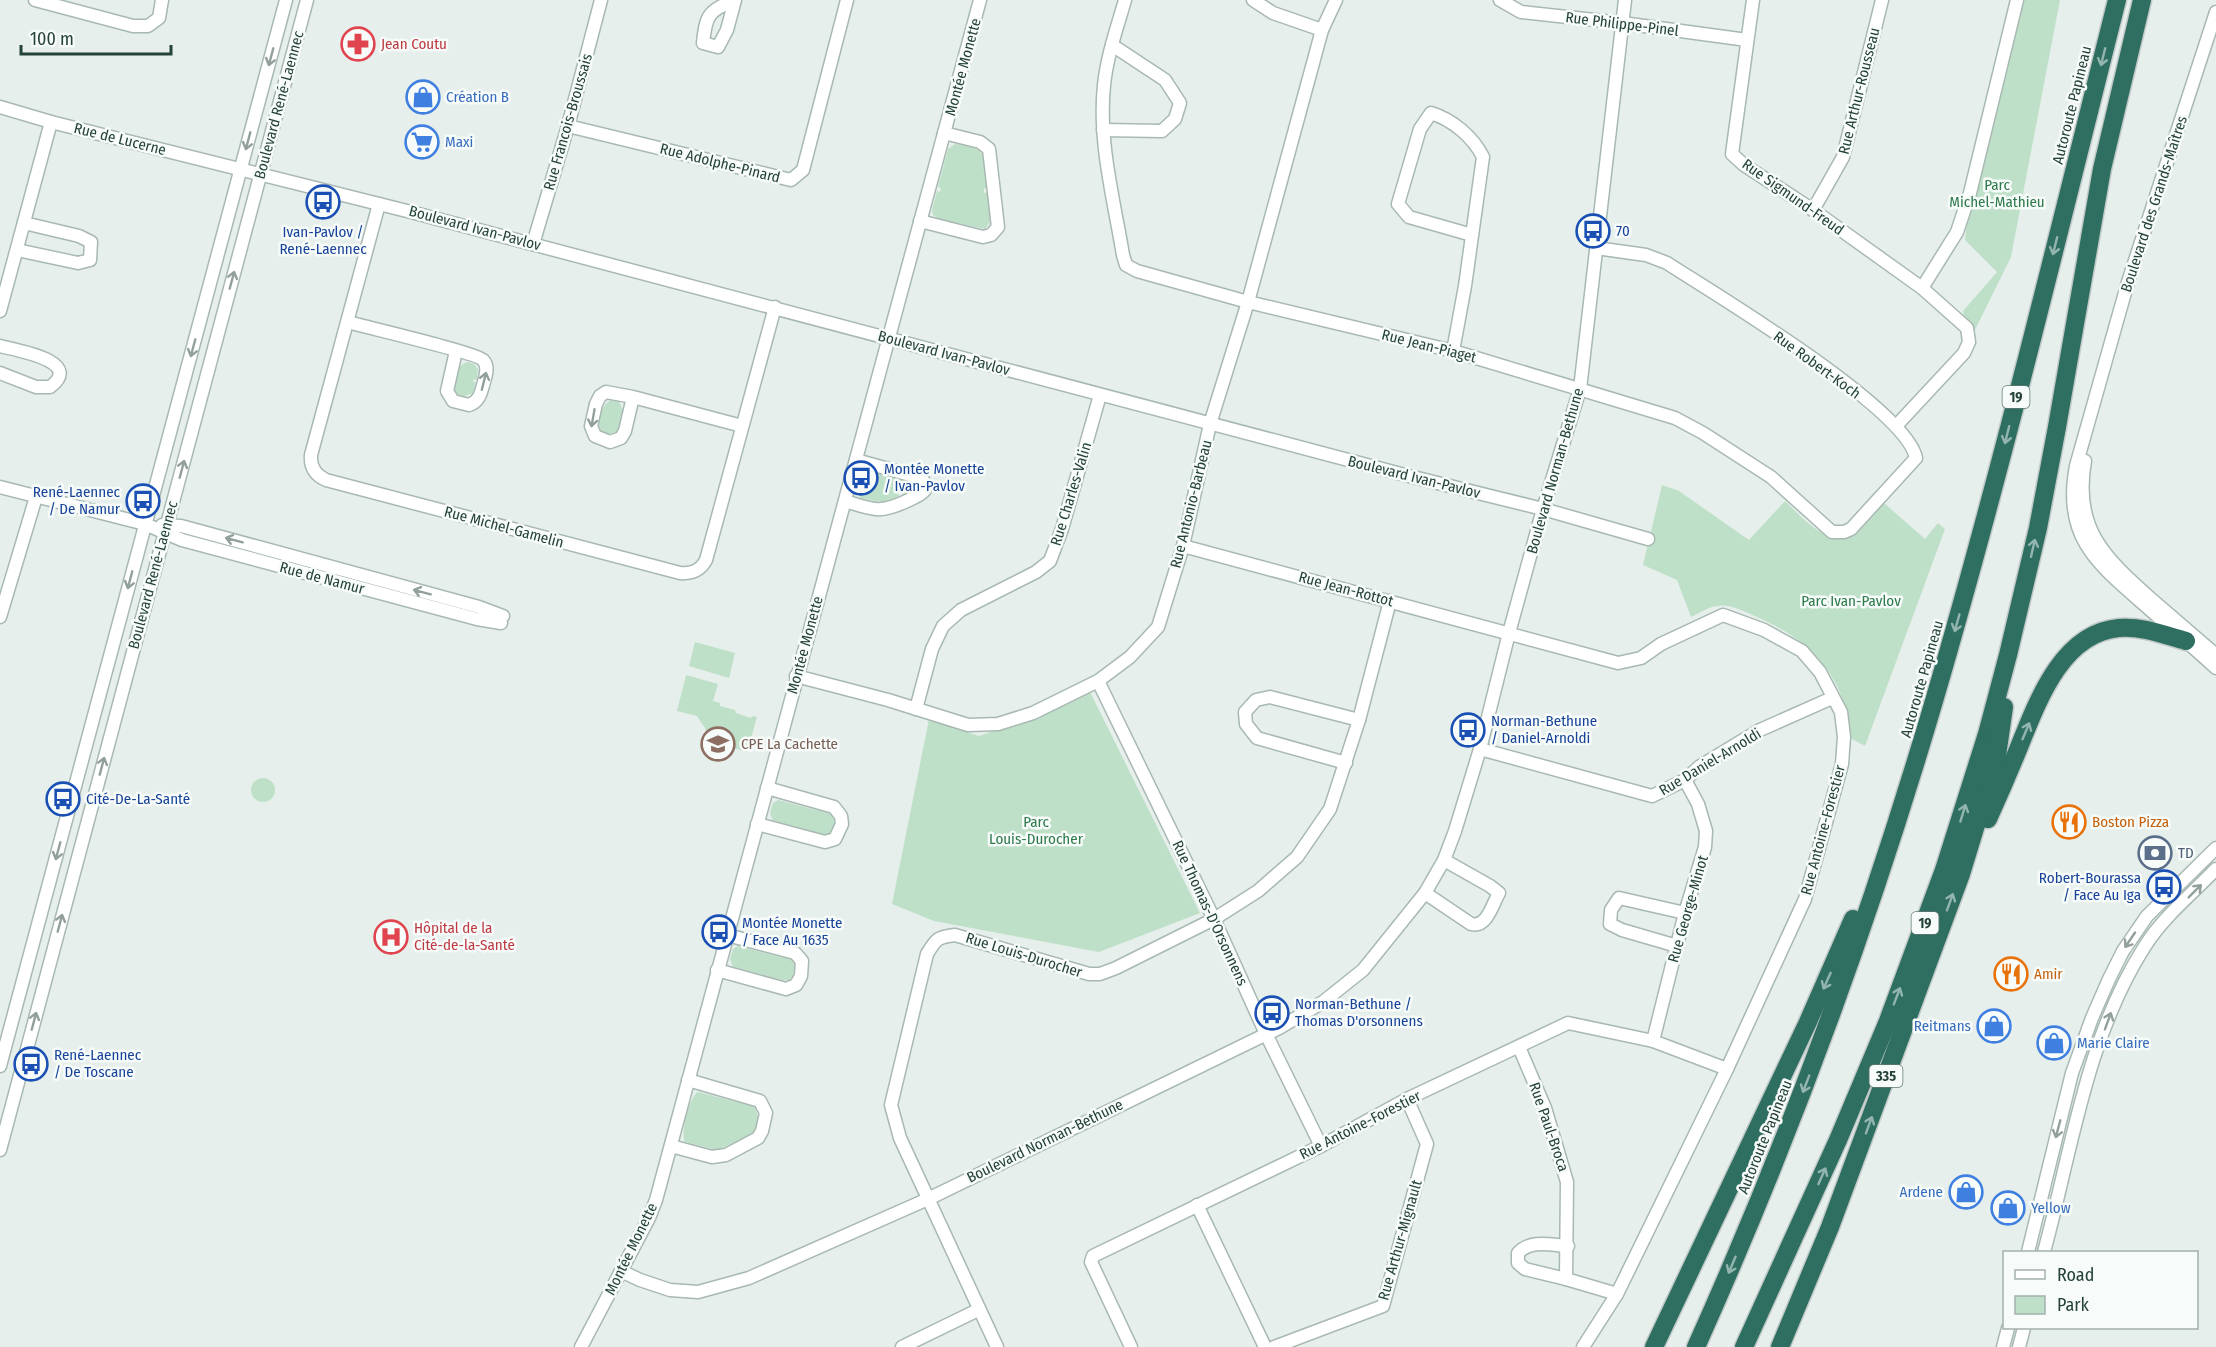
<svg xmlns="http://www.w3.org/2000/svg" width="2216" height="1347" font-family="'Fira Sans Condensed',sans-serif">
	<rect width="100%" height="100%" fill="#e6efeb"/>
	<g fill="#bfe0c8">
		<path d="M2017 0H2060L2011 257 1969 342 1963 311 1997 272 1965 240 1970 193Z"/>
		<path d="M955 144C990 147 984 159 987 188L984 189V193L988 192 991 221 985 229 939 219 933 215 932 210 937 191 940 192 941 188 938 187 948 149Z"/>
		<path d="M467 362 474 364 478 369 477 380 474 379 473 382H476L473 393 462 397 455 392 454 385 460 366Z"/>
		<path d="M610 400 619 401 623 411 617 431 607 435 600 431C597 421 601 406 610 400Z"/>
		<path d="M867 471 918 484 919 486 902 495 901 492 897 494 900 496 886 503 861 498 857 490 858 483 863 484 865 479 861 475Z"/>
		<path d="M1662 485 1679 491 1749 540 1785 501C1804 519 1830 551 1857 531 1867 523 1875 512 1884 503L1925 539 1938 523 1945 529 1865 746 1850 738C1848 728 1848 716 1845 706 1831 660 1799 636 1757 617 1745 612 1730 603 1717 606 1709 607 1699 613 1691 617L1677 580 1643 565Z"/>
		<path d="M695 642 735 653 729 678 689 666Z"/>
		<path d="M686 675 718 684 713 701 720 703V706L735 710 736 713 751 718 752 716 757 717 747 752 714 742 697 716 677 711Z"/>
		<path d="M1089 690 1200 913 1099 952 934 921 892 904 929 719 979 736 1034 717Z"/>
		<circle cx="263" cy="790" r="12"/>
		<path d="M778 800 831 814 835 820 833 830 829 834H822L773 821 770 813 773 803Z"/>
		<path d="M738 946 792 960 795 966 793 976 789 980H782L733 967 730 959 733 949Z"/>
		<path d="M698 1092 755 1107 758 1118 755 1131 748 1137 717 1150 685 1142C680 1133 689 1097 698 1092Z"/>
	</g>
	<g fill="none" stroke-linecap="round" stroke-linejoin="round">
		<defs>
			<g id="minor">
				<path d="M35 0 133 26H148L159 18 162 0"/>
				<path d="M735 0 727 30 718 47 703 43C706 15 708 11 735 0Z"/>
				<path d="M1125 0C1117 28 1107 56 1104 85 1098 142 1114 200 1123 255L1126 265 1137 271 1248 302 1453 351 1675 418 1703 433 1771 477 1832 532H1844L1851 529 1916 458C1906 408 1716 295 1667 263L1646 255 1596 248"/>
				<path d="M1253 0 1273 13 1322 30"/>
				<path d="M1500 0 1521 12 1622 23 1747 40"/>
				<path d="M1753 0 1732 154 1744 165 1813 210 1922 288 1967 328 1969 342 1964 353 1896 426"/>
				<path d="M2216 12 2128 282 2076 466C2062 538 2098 564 2147 607 2170 627 2193 647 2216 668"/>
				<path d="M0 107 51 122 411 212 1401 474 1543 509 1648 539"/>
				<path d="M568 126 791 180 803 170 847 0"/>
				<path d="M1103 130 1162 131 1175 119 1180 103 1165 80 1112 45"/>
				<path d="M379 204 311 455C310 467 315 475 326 480L680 573C692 574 700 571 706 560L775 307"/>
				<path d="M1813 210 1843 157 1882 0"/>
				<path d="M920 221 983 237 991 235 998 227 989 149 980 142 944 133"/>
				<path d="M533 244 568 126 601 0"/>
				<path d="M17 250 78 263 90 260 91 242 79 236 24 223"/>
				<path d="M1922 288 1957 232 1970 193 2017 0"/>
				<path d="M0 311 51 122"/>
				<path d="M348 322C365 327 477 353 483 360 489 366 486 375 484 382 481 392 480 401 469 405L453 401 447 391 456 351"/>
				<path d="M0 346C15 350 85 361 50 387H36L0 373"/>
				<path d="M1453 351 1465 286 1483 157C1473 137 1453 120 1431 113L1420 129 1398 204 1409 217 1472 235"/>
				<path d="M633 397 625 431 621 438 610 442 595 436 591 426 596 404 600 396 606 392 633 397 742 426"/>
				<path d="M2085 461C2073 528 2104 557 2150 598 2172 617 2194 636 2216 655"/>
				<path d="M0 487 145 524 182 540 477 619 501 623"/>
				<path d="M845 501C874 510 880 514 909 500 915 497 921 495 925 490V483L921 478 856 460"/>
				<path d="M162 525 181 526 479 607 503 616"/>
				<path d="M1183 546 1618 663 1641 658 1661 644 1723 615 1764 630 1802 651 1820 672 1841 712 1844 737 1842 764 1805 899 1727 1069 1617 1294 1583 1347"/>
				<path d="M0 617 36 497"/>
				<path d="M796 676 888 700 968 725 998 724 1033 713 1098 681 1130 657 1158 627 1183 546 1210 424 1248 302 1322 30 1336 0"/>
				<path d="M1098 681 1214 919 1266 1034 1321 1146"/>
				<path d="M916 709 932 649 943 626 961 610 1036 572 1050 561 1062 529 1100 395"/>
				<path d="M1480 749 1652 796 1685 780 1699 767 1760 730 1832 698"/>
				<path d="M1346 763 1257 738 1246 724 1245 712 1256 700 1270 697 1359 720"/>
				<path d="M757 824 825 842 835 839 842 824 841 816 834 807 767 788"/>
				<path d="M1425 893 1471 924C1487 928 1492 905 1499 893L1490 886 1444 860"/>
				<path d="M1677 946 1622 930 1610 924 1611 910 1619 898 1685 913"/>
				<path d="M717 970 786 989 796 985 801 976 802 961 795 953 727 935"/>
				<path d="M1653 1041 1685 913 1705 847 1706 831 1698 804 1685 780"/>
				<path d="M1519 1047 1545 1108 1567 1182 1566 1279 1617 1294"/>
				<path d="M0 1066 286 0"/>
				<path d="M671 1146 712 1157 726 1155 758 1138 762 1131 766 1113 760 1101 688 1080"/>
				<path d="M0 1150 307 0"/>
				<path d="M1197 1205 1265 1347"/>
				<path d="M2028 1252 2072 1073 2092 1018 2109 979 2123 951 2147 916 2216 848"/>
				<path d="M2044 1252C2072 1149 2086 1038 2145 946 2163 917 2192 894 2216 869"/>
				<path d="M621 1271 640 1280 670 1290 698 1292 749 1278 928 1199 1279 1028 1323 1002 1363 970 1425 893 1444 860 1455 831 1480 749 1509 633 1543 509 1580 389 1625 0"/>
				<path d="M1566 1279 1525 1269 1518 1263V1253C1531 1239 1550 1245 1568 1246"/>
				<path d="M581 1347 649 1218 656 1200 980 0"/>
				<path d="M902 1347 978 1310"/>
				<path d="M997 1347 900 1138 891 1105 927 954C936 939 937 937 955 935L1089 974H1100L1116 968 1214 919 1258 891 1297 857 1330 809 1359 720 1390 601"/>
				<path d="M1131 1347 1091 1262 1093 1256 1321 1146 1407 1099 1568 1023 1653 1041 1727 1069"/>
				<path d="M1274 1347 1383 1306 1427 1144 1407 1099"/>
				<path d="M2003 1347 2008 1328"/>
				<path d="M2019 1347 2024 1328"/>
			</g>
			<g id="highway">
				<path d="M1988 819C1998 797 2008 774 2017 752 2036 706 2060 633 2119 628 2142 626 2164 635 2186 641"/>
				<path d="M1654 1347 1808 1022 1853 919"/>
				<path d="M1696 1347C1790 1138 1869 922 1934 701 2002 469 2058 234 2117 0"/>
				<path d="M1744 1347 1838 1140 1888 1021 1944 870 1987 734 2008 655 2038 528 2057 427 2102 169 2142 0"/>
				<path d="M1780 1347 1830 1227 1961 874 1997 756 2004 707"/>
			</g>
		</defs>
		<use href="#minor" stroke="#a8b8b2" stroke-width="15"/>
		<use href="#highway" stroke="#c2cac8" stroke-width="21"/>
		<use href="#minor" stroke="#fff" stroke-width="12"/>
		<use href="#highway" stroke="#2f6f62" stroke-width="18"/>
	</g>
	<defs><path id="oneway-shaft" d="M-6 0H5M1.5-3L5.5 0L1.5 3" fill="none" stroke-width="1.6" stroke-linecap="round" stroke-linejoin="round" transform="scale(1.5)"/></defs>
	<g stroke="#92a09c">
		<use href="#oneway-shaft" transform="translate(271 57) rotate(105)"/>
		<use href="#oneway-shaft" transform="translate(248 141) rotate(105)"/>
		<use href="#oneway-shaft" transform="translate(232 280) rotate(-75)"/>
		<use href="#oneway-shaft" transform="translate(193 348) rotate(105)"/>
		<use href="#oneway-shaft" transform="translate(484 381) rotate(-76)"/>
		<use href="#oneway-shaft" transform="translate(593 418) rotate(100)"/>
		<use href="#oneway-shaft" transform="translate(182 469) rotate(-75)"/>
		<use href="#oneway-shaft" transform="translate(234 540) rotate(-165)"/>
		<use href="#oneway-shaft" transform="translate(130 580) rotate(105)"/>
		<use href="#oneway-shaft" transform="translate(422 592) rotate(-165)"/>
		<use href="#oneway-shaft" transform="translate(102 766) rotate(-75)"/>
		<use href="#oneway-shaft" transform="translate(58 851) rotate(105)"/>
		<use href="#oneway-shaft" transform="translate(2195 891) rotate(-45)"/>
		<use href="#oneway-shaft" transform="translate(60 923) rotate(-75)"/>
		<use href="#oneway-shaft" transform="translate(2130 940) rotate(124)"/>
		<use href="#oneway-shaft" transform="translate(34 1021) rotate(-75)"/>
		<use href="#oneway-shaft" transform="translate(2108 1021) rotate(-70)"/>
		<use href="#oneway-shaft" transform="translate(2058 1129) rotate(105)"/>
	</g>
	<g stroke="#93b5ae">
		<use href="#oneway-shaft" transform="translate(2103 57) rotate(104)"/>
		<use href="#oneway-shaft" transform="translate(2055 246) rotate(104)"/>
		<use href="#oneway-shaft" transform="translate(2007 435) rotate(104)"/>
		<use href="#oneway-shaft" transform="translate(2033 548) rotate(-77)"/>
		<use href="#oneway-shaft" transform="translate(1957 623) rotate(106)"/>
		<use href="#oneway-shaft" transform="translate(2026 731) rotate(-67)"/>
		<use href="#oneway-shaft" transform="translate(1963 813) rotate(-73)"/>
		<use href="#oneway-shaft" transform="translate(1950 902) rotate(-70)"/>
		<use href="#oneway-shaft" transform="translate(1827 981) rotate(114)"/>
		<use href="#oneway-shaft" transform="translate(1897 996) rotate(-69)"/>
		<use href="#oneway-shaft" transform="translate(1806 1084) rotate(111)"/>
		<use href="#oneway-shaft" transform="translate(1869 1125) rotate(-70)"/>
		<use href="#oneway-shaft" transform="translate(1822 1176) rotate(-66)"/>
		<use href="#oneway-shaft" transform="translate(1732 1265) rotate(113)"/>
	</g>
	<defs>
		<symbol id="pharmacy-ring" viewBox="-11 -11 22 22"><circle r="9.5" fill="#f7fbf9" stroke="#e0444e" stroke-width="1.5"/><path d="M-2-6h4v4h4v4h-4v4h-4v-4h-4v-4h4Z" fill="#e0444e"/></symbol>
		<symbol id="shop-ring" viewBox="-11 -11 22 22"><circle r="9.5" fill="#f7fbf9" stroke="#3f7fe0" stroke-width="1.5"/><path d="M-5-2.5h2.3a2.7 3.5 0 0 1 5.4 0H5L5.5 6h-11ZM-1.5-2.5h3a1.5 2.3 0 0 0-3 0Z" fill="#3f7fe0"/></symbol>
		<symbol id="supermarket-ring" viewBox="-11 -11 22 22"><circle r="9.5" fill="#f7fbf9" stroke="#3f7fe0" stroke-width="1.5"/><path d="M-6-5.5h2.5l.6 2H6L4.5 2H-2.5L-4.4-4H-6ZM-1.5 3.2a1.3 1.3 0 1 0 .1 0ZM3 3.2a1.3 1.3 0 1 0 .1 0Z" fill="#3f7fe0"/></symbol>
		<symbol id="bus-ring" viewBox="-11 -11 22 22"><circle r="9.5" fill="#f7fbf9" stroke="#1a4fb4" stroke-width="1.5"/><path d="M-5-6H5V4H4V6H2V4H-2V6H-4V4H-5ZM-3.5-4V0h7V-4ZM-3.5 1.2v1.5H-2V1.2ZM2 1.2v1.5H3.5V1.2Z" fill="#1a4fb4"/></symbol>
		<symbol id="school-ring" viewBox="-11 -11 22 22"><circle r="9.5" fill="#f7fbf9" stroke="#8d6e63" stroke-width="1.5"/><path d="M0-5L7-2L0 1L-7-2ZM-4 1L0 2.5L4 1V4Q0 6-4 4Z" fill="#8d6e63"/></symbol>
		<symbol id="restaurant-ring" viewBox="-11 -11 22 22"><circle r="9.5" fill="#f7fbf9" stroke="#e8710a" stroke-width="1.5"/><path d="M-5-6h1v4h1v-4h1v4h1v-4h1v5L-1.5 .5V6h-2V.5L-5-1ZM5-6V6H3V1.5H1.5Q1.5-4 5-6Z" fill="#e8710a"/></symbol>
		<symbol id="bank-ring" viewBox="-11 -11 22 22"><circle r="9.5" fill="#f7fbf9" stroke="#5c6f8a" stroke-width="1.5"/><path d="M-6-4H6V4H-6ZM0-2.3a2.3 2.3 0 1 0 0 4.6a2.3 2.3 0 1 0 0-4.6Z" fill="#5c6f8a"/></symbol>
		<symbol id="hospital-ring" viewBox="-11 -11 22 22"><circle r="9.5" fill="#f7fbf9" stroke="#e0444e" stroke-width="1.5"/><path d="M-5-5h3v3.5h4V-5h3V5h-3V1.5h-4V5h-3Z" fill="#e0444e"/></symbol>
	</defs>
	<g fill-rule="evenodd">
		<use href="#pharmacy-ring" x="339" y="25" width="38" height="38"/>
		<use href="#shop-ring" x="404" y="78" width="38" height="38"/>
		<use href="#supermarket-ring" x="403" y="123" width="38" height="38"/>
		<use href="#bus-ring" x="304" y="183" width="38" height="38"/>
		<use href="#bus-ring" x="1574" y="212" width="38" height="38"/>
		<use href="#bus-ring" x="842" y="459" width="38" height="38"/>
		<use href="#bus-ring" x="124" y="482" width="38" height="38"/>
		<use href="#bus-ring" x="1449" y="711" width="38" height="38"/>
		<use href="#school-ring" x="699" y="725" width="38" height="38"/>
		<use href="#bus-ring" x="44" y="780" width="38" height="38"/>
		<use href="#restaurant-ring" x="2050" y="803" width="38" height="38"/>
		<use href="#bank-ring" x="2136" y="834" width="38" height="38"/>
		<use href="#bus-ring" x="2145" y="868" width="38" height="38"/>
		<use href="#bus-ring" x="700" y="913" width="38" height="38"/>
		<use href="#hospital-ring" x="372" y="918" width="38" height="38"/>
		<use href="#restaurant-ring" x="1992" y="955" width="38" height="38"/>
		<use href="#bus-ring" x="1253" y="994" width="38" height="38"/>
		<use href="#shop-ring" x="1975" y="1007" width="38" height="38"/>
		<use href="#shop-ring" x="2035" y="1024" width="38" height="38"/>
		<use href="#bus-ring" x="12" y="1045" width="38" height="38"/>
		<use href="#shop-ring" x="1947" y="1173" width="38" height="38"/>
		<use href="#shop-ring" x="1989" y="1189" width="38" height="38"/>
	</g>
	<g text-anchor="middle" stroke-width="5" stroke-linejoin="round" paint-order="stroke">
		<g fill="#f7fbf9" stroke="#637a73" stroke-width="1.5">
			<rect x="2002.5" y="386" width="27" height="22" rx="4.5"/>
			<rect x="1911.5" y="912" width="27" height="22" rx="4.5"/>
			<rect x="1869.5" y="1065" width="33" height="22" rx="4.5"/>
		</g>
		<g font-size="14" font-weight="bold" fill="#24423a">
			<text x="2016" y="402">19</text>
			<text x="1925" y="928">19</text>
			<text x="1886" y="1081">335</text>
		</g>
		<g font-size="15" fill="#24423a" stroke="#f7fbf9">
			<text transform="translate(1622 24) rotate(7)" y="5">Rue Philippe-Pinel</text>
			<text transform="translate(963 67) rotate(-75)" y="5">Montée Monette</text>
			<text transform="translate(1859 91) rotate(-76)" y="5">Rue Arthur-Rousseau</text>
			<text transform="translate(279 105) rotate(-75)" y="5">Boulevard René-Laennec</text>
			<text transform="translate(2072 105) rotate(-76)" y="5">Autoroute Papineau</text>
			<text transform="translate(568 122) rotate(-74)" y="5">Rue Francois-Broussais</text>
			<text transform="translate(120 139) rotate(14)" y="5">Rue de Lucerne</text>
			<text transform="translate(720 163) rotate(14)" y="5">Rue Adolphe-Pinard</text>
			<text transform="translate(1793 197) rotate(35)" y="5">Rue Sigmund-Freud</text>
			<text transform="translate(2154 204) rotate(-72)" y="5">Boulevard des Grands-Maîtres</text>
			<text transform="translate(475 228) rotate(15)" y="5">Boulevard Ivan-Pavlov</text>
			<text transform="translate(1429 346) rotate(14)" y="5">Rue Jean-Piaget</text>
			<text transform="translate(944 353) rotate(15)" y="5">Boulevard Ivan-Pavlov</text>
			<text transform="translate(1817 365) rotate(36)" y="5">Rue Robert-Koch</text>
			<text transform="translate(1555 471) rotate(-74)" y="5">Boulevard Norman-Bethune</text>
			<text transform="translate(1414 477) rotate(14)" y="5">Boulevard Ivan-Pavlov</text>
			<text transform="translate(1071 494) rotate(-73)" y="5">Rue Charles-Valin</text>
			<text transform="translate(1191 504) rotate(-76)" y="5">Rue Antonio-Barbeau</text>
			<text transform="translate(504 527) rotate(15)" y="5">Rue Michel-Gamelin</text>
			<text transform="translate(153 575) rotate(-75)" y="5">Boulevard René-Laennec</text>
			<text transform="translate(322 578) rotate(15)" y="5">Rue de Namur</text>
			<text transform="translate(1346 589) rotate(15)" y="5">Rue Jean-Rottot</text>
			<text transform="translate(805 645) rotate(-75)" y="5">Montée Monette</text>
			<text transform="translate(1922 679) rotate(-74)" y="5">Autoroute Papineau</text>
			<text transform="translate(1710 762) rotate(-31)" y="5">Rue Daniel-Arnoldi</text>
			<text transform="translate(1823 830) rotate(-75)" y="5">Rue Antoine-Forestier</text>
			<text transform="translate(1688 909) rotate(-74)" y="5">Rue George-Minot</text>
			<text transform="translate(1210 913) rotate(65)" y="5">Rue Thomas-D'Orsonnens</text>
			<text transform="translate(1024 955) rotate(17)" y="5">Rue Louis-Durocher</text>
			<text transform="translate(1360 1125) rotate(-27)" y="5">Rue Antoine-Forestier</text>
			<text transform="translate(1549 1127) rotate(71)" y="5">Rue Paul-Broca</text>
			<text transform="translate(1765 1137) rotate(-68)" y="5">Autoroute Papineau</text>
			<text transform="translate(1045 1141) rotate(-26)" y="5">Boulevard Norman-Bethune</text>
			<text transform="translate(1400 1240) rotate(-74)" y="5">Rue Arthur-Mignault</text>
			<text transform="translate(631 1249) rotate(-64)" y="5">Montée Monette</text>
		</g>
		<g font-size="15" fill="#be3a42" stroke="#f7fbf9" text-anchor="start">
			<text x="381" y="49">Jean Coutu</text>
			<text x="414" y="933">Hôpital de la<tspan x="414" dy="17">Cité-de-la-Santé</tspan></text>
		</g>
		<g font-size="15" fill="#366cbe" stroke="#f7fbf9" text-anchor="start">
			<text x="446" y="102">Création B</text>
			<text x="445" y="147">Maxi</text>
			<text x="1971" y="1031" text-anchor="end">Reitmans</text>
			<text x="2077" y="1048">Marie Claire</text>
			<text x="1943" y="1197" text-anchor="end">Ardene</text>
			<text x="2031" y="1213">Yellow</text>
		</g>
		<g font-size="15" fill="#2d7a4b" stroke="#f7fbf9">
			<text x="1997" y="190">Parc<tspan x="1997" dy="17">Michel-Mathieu</tspan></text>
			<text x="1851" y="606">Parc Ivan-Pavlov</text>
			<text x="1036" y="827">Parc<tspan x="1036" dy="17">Louis-Durocher</tspan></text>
		</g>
		<g font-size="15" fill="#164399" stroke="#f7fbf9" text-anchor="start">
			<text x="1616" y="236">70</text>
			<text x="323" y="237" text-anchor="middle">Ivan-Pavlov /<tspan x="323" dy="17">René-Laennec</tspan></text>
			<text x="884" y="474">Montée Monette<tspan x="884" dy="17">/ Ivan-Pavlov</tspan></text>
			<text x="120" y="497" text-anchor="end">René-Laennec<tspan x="120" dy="17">/ De Namur</tspan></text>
			<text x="1491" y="726">Norman-Bethune<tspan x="1491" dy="17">/ Daniel-Arnoldi</tspan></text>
			<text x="86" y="804">Cité-De-La-Santé</text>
			<text x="2141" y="883" text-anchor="end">Robert-Bourassa<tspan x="2141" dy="17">/ Face Au Iga</tspan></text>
			<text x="742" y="928">Montée Monette<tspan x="742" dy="17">/ Face Au 1635</tspan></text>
			<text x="1295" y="1009">Norman-Bethune /<tspan x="1295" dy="17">Thomas D'orsonnens</tspan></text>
			<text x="54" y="1060">René-Laennec<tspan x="54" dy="17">/ De Toscane</tspan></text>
		</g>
		<g font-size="15" fill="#785e54" stroke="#f7fbf9" text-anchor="start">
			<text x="741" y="749">CPE La Cachette</text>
		</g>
		<g font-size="15" fill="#c56008" stroke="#f7fbf9" text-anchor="start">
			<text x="2092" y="827">Boston Pizza</text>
			<text x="2034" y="979">Amir</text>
		</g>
		<g font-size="15" fill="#4e5e75" stroke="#f7fbf9" text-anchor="start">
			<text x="2178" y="858">TD</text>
		</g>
	</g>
	<rect x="2003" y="1251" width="195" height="78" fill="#f7fbf9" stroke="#a3b1ad" stroke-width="1.5"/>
	<rect x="2015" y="1270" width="30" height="9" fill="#ffffff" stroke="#a3b1ad" stroke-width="1.5"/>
	<text x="2057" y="1281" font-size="18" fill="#24423a">Road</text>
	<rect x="2015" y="1296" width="30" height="18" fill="#bfe0c8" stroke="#a3b1ad" stroke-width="1.5"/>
	<text x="2057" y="1311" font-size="18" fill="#24423a">Park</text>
	<path d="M21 45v9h150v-9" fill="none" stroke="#24423a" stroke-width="3"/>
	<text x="30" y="45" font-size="18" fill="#24423a" stroke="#f7fbf9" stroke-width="4.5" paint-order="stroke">100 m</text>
</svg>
